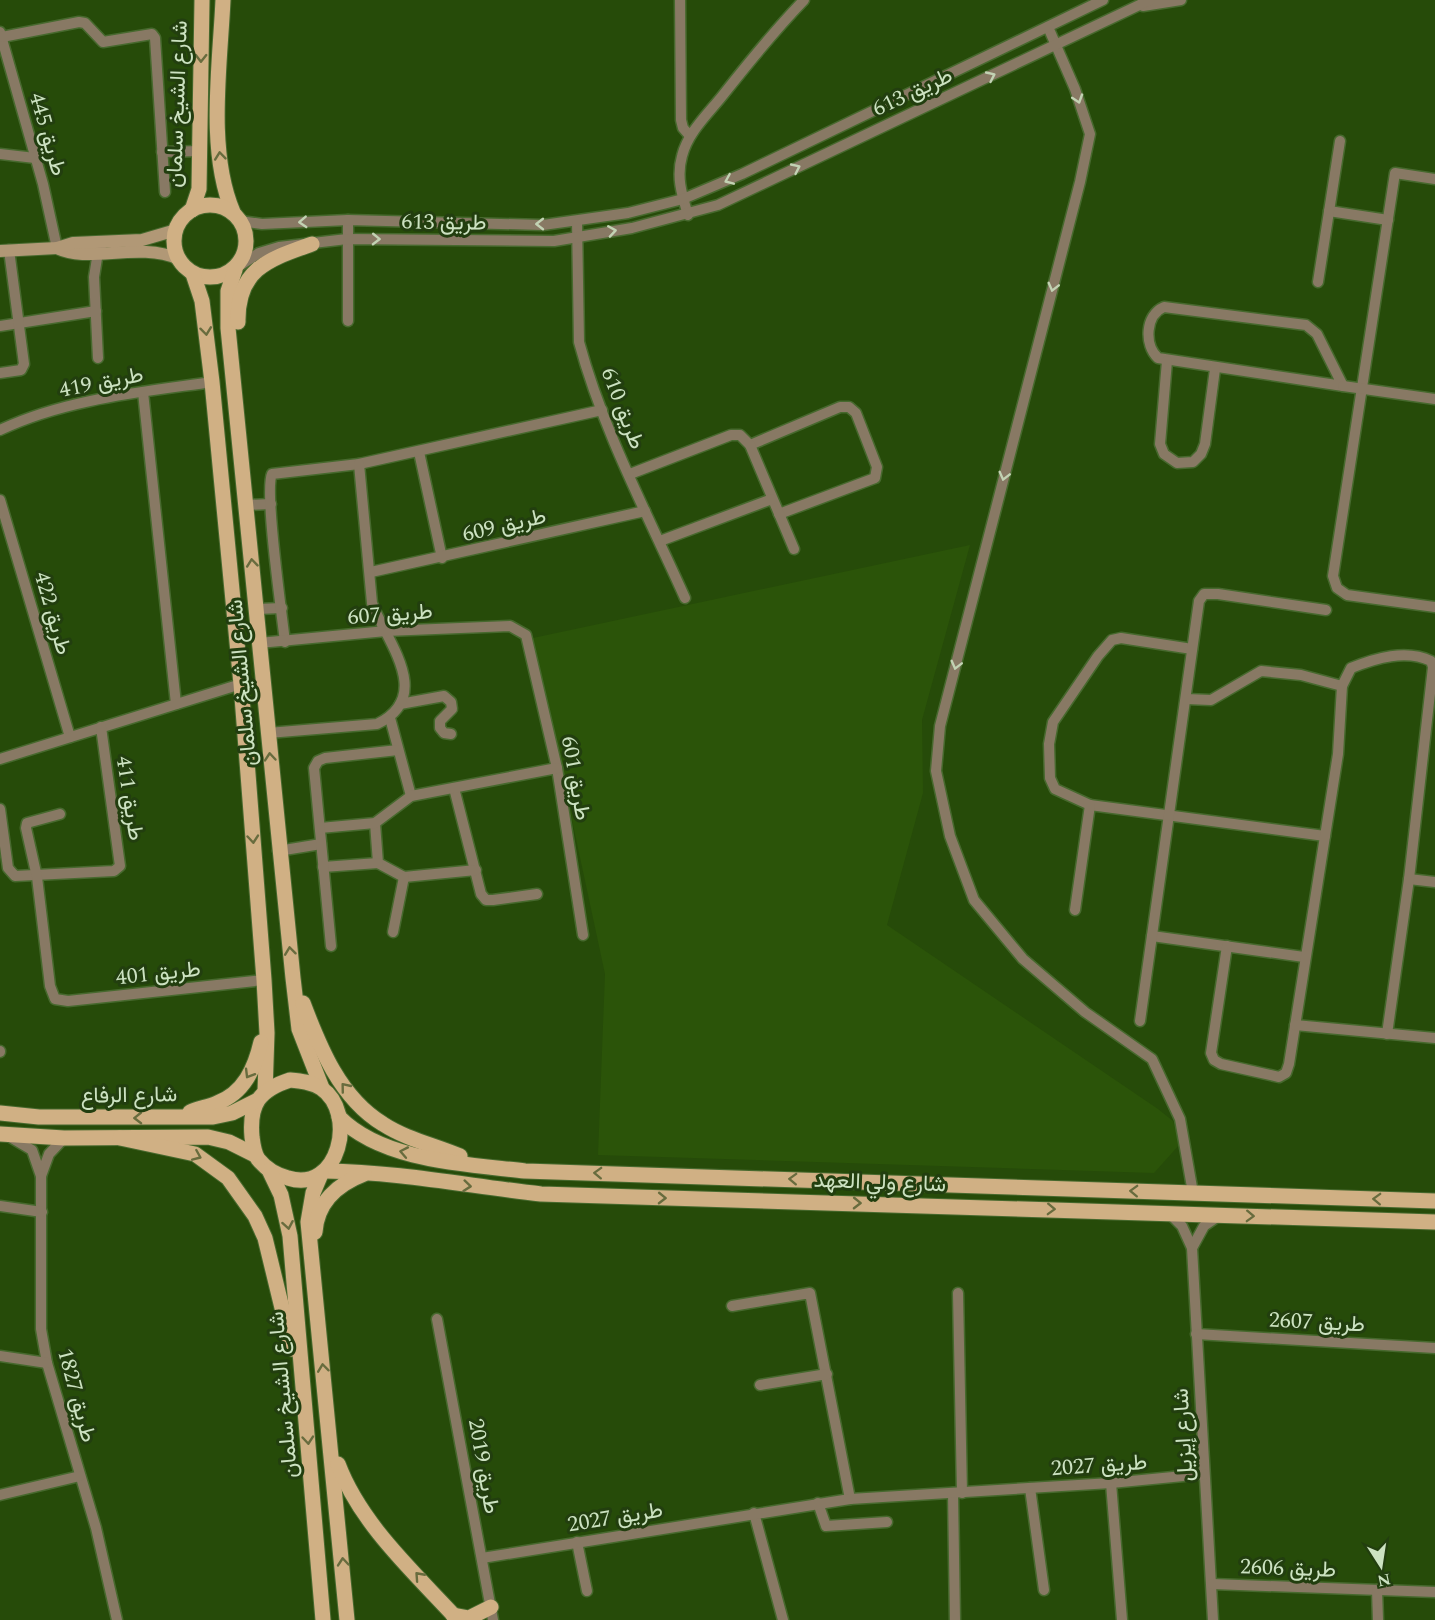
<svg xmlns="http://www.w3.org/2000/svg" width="1435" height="1620" font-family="Spectral,Vazirmatn,serif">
	<rect width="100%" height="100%" fill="#264b09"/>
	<path fill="#2b5409" d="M970 545 922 720 923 793 887 925 1158 1109 1173 1121 1180 1144 1154 1173 598 1155 605 974 533 638Z"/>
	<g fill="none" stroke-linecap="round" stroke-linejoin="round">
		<defs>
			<g id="street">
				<path d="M680 0 681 120 683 128 690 136"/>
				<path d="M1143 6 1181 0"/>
				<path d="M1048 27 1075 89 1090 134 1080 182 940 726 936 771 950 836 974 900 1023 959 1085 1012 1152 1059 1180 1119 1193 1193"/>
				<path d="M0 32 43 184 57 248"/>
				<path d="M2 37 79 22 85 23 103 42 152 34 155 38 165 192"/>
				<path d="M162 152 200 151"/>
				<path d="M0 154 35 158"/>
				<path d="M1435 179 1395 173 1333 576 1337 588 1347 595 1435 607"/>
				<path d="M1329 211 1388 220"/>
				<path d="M688 215C682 195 676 177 682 156 688 132 708 114 723 95 749 62 775 30 804 0"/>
				<path d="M348 220V321"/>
				<path d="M240 221 262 224 348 220 543 225 628 213 683 199 742 174 1103 0"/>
				<path d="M577 221 579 342C603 431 648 515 685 598"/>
				<path d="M239 266 259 253 279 247 347 239 554 241 632 228 718 205 1150 0"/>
				<path d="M1318 282 1340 141"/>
				<path d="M1164 307 1306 325 1317 334 1343 386 1158 358C1144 345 1145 315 1164 307Z"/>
				<path d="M0 326 96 311"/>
				<path d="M98 358 94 277 98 252 101 249"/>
				<path d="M1167 361 1160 444 1164 454 1177 463 1193 462 1201 454 1205 444 1215 369"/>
				<path d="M0 373 21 370 24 364 9 250"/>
				<path d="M1343 386 1435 399"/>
				<path d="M143 392 176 704"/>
				<path d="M0 430C65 399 142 392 212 382"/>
				<path d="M750 445 840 407H849L856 413 877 467 875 478 779 514"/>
				<path d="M419 452 442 558"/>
				<path d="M630 474 731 435H740L750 445 794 549"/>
				<path d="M0 500 70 737"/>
				<path d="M246 505 271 504"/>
				<path d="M660 541 772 499"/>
				<path d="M371 572 645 511"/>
				<path d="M257 609 282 608"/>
				<path d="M285 642C282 615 264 490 272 474L359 464 602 410"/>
				<path d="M259 643 386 631 510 626 526 635 557 768 583 935"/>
				<path d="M1186 699 1211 700 1261 671 1301 675 1342 686"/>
				<path d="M400 704 444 696 451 702 452 709 440 721V728L444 733 451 734"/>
				<path d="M390 718 411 796"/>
				<path d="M268 733 377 724C435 696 386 641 372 603L359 464"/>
				<path d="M0 759 241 684"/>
				<path d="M454 788 481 894 486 900H493L537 894"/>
				<path d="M1090 805 1325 836"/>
				<path d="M0 809 8 868 15 876 114 871 120 866 101 727"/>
				<path d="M60 814 27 823 26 828 37 877 50 986 55 999 68 1001 264 980"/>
				<path d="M375 823 378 863 404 877 476 870"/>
				<path d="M320 828 375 823 411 796 557 768"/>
				<path d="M278 851 321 844"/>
				<path d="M323 867 378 863"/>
				<path d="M1409 879 1435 882"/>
				<path d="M1075 910 1090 805 1055 789 1050 778 1049 744 1053 722 1098 656 1112 640 1121 638 1192 649"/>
				<path d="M393 932 404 877"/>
				<path d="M1152 936 1304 957"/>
				<path d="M331 946 314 768 318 761 325 758 398 750"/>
				<path d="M1227 946 1211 1053 1214 1060 1221 1064 1279 1077 1286 1073 1289 1064 1338 754 1342 686 1351 668C1376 658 1406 649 1431 661L1433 667 1409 879 1387 1034"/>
				<path d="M1140 1021 1199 601 1204 594H1218L1326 610"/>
				<path d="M1295 1025 1435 1038"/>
				<path d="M0 1051V1052"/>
				<path d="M10 1137 32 1150 41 1176 49 1154 64 1138"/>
				<path d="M41 1176V1329L47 1363 96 1528 117 1620"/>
				<path d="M0 1206 42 1212"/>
				<path d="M1169 1213 1182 1226 1192 1248 1213 1620"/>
				<path d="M1192 1248 1204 1226 1220 1215"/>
				<path d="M958 1293 962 1493"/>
				<path d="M732 1306 810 1293 850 1499"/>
				<path d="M437 1319 493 1620"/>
				<path d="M1196 1334 1435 1348"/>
				<path d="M0 1356 47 1363"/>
				<path d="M760 1385 827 1374"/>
				<path d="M1111 1483 1122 1620"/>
				<path d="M1030 1488 1044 1590"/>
				<path d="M953 1493 955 1620"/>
				<path d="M0 1495 80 1476"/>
				<path d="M818 1503 826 1526 887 1522"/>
				<path d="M754 1513 783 1620"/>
				<path d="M577 1542 587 1591"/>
				<path d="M482 1558 850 1499 1111 1483 1204 1474"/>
				<path d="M1212 1584 1435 1592"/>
				<path d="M1377 1590 1378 1620"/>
			</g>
			<g id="secondary">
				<path d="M57 248C88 264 138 241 179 259"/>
				<path d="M0 251 57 248 73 243 142 240 176 230"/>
			</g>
			<g id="primary">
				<path d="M223 0C220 66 207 151 233 212"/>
				<circle cx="210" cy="241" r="36"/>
				<path d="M192 210 199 189 202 0"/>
				<path d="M235 270 228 291V328L293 978 299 1029 322 1088"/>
				<path d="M193 274 202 301 212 382 241 684 264 980 267 1033 265 1092"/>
				<path d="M238 322C237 268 270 259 312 244"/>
				<path d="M303 1003C320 1048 340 1098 383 1124 406 1139 434 1145 460 1156"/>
				<path d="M290 1080C301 1081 311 1082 321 1088 358 1113 339 1194 288 1178 276 1175 266 1169 258 1159 254 1153 253 1145 252 1137 249 1104 259 1090 290 1080Z"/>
				<path d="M190 1112C199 1108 208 1107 217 1103 244 1093 255 1068 261 1042"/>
				<path d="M0 1113 39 1117H213L232 1113 256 1101"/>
				<path d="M339 1117C382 1161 466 1164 525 1171L1435 1201"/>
				<path d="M0 1134 64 1138 208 1137 229 1142 255 1155"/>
				<path d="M120 1138 195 1154 228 1178 255 1216 265 1238 292 1349"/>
				<path d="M269 1170 281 1195 290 1236 323 1620"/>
				<path d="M326 1171C399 1172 469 1186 541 1194L1435 1222"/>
				<path d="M321 1174 313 1193 308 1222 347 1620"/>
				<path d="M315 1232C317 1202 338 1184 364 1174"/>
				<path d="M338 1464C361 1525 415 1573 458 1620"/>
				<path d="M453 1615 469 1618 491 1607"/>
			</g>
		</defs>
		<use href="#street" stroke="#47692e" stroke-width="13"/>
		<use href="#secondary" stroke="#47692e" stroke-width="14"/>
		<use href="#primary" stroke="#47692e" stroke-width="17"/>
		<use href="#street" stroke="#887964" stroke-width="10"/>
		<use href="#secondary" stroke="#b19876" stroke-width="12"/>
		<use href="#primary" stroke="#d0b084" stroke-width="15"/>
	</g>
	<defs><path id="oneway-chevron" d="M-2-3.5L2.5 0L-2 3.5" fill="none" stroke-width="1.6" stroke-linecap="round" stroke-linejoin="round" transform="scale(1.5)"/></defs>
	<g stroke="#686c3e">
		<use href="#oneway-chevron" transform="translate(201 58) rotate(91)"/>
		<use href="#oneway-chevron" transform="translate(220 156) rotate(-96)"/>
		<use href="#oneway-chevron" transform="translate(206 331) rotate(83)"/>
		<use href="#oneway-chevron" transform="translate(252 563) rotate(-96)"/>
		<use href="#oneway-chevron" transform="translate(270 757) rotate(-95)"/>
		<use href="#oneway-chevron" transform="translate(253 839) rotate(85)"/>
		<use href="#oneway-chevron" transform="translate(290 951) rotate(-97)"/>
		<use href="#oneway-chevron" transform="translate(249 1074) rotate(121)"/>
		<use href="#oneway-chevron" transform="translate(345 1087) rotate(-129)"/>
		<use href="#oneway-chevron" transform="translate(138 1118) rotate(179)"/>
		<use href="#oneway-chevron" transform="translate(404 1152) rotate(-169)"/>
		<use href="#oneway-chevron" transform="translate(197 1156) rotate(23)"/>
		<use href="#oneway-chevron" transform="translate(598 1173) rotate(-178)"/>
		<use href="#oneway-chevron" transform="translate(793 1179) rotate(-178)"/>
		<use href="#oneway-chevron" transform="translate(467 1186) rotate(6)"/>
		<use href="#oneway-chevron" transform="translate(1134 1191) rotate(-178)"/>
		<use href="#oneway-chevron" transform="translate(662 1198) rotate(1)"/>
		<use href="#oneway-chevron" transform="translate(1377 1199) rotate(-178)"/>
		<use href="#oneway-chevron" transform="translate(857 1203) rotate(1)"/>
		<use href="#oneway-chevron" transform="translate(1051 1209) rotate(2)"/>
		<use href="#oneway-chevron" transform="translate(1250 1216) rotate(2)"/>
		<use href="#oneway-chevron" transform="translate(288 1225) rotate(80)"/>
		<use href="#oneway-chevron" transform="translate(323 1368) rotate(-97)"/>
		<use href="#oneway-chevron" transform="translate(308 1440) rotate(85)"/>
		<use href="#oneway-chevron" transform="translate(343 1562) rotate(-95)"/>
		<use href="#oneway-chevron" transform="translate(419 1576) rotate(-132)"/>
	</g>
	<g stroke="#c2d2b3">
		<use href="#oneway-chevron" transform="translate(991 76) rotate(-25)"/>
		<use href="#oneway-chevron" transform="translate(1078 99) rotate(72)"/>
		<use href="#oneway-chevron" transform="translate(796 168) rotate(-25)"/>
		<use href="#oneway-chevron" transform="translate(729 180) rotate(157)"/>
		<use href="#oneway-chevron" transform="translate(303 222) rotate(177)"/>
		<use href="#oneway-chevron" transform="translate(540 224) rotate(180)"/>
		<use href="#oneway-chevron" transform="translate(612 231) rotate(-9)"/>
		<use href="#oneway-chevron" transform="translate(376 239) rotate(1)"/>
		<use href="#oneway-chevron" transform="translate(1053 287) rotate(104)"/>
		<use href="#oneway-chevron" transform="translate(1004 476) rotate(104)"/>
		<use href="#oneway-chevron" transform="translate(956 665) rotate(104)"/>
	</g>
	<g text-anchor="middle" stroke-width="6" stroke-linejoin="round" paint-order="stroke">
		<g font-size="22" fill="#cce2c1" stroke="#223e0f">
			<text transform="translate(912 91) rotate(-25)" y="8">طريق 613</text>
			<text transform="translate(176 104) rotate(-88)" y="8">شارع الشيخ سلمان</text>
			<text transform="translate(49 134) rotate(74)" y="8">طريق 445</text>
			<text transform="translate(444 221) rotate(1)" y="8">طريق 613</text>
			<text transform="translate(101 381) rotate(-11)" y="8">طريق 419</text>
			<text transform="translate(624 408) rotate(69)" y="8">طريق 610</text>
			<text transform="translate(504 524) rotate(-13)" y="8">طريق 609</text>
			<text transform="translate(54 613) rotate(74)" y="8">طريق 422</text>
			<text transform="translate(390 613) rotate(-4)" y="8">طريق 607</text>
			<text transform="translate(241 683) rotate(-95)" y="8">شارع الشيخ سلمان</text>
			<text transform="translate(577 778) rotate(80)" y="8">طريق 601</text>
			<text transform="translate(131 798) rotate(81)" y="8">طريق 411</text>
			<text transform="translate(158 972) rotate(-6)" y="8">طريق 401</text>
			<text transform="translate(129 1094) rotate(-1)" y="8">شارع الرفاع</text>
			<text transform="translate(880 1181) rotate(2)" y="8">شارع ولي العهد</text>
			<text transform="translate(1317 1321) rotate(3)" y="8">طريق 2607</text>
			<text transform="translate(78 1395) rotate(75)" y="8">طريق 1827</text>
			<text transform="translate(282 1395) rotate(-95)" y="8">شارع الشيخ سلمان</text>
			<text transform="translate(1182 1435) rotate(-93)" y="8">شارع إيزيل</text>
			<text transform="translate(1099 1464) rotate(-4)" y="8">طريق 2027</text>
			<text transform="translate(485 1466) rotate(80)" y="8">طريق 2019</text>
			<text transform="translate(615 1516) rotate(-9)" y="8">طريق 2027</text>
			<text transform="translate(1288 1567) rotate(2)" y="8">طريق 2606</text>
		</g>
	</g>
	<g transform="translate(1381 1566) rotate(168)" stroke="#223e0f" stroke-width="4.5" paint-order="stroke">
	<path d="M0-4.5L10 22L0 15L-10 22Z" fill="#cce2c1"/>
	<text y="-9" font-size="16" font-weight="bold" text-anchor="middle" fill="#cce2c1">N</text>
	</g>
</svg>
